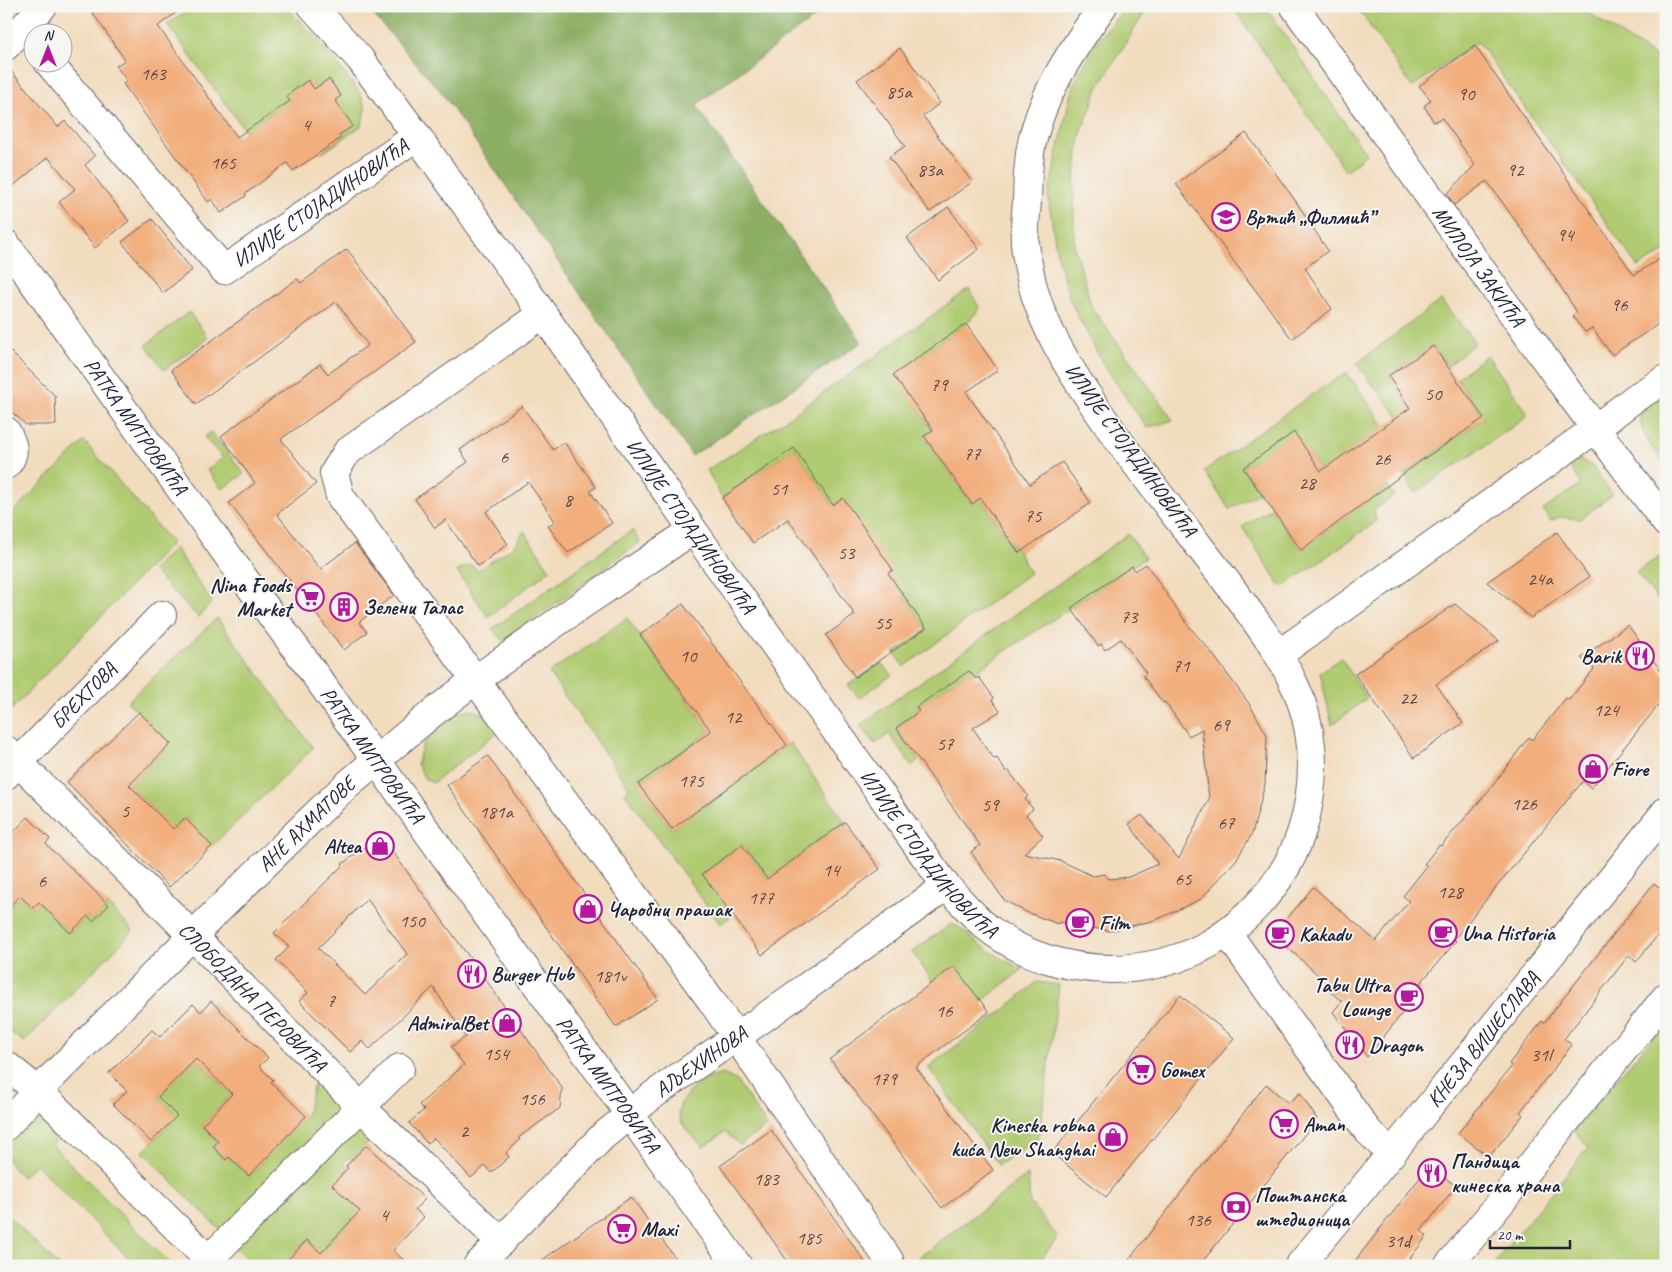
<svg xmlns="http://www.w3.org/2000/svg" width="1672" height="1272" font-family="Caveat,sans-serif">
	<rect width="100%" height="100%" fill="#f6f6f2"/>
	<filter id="ink" filterUnits="userSpaceOnUse"><feTurbulence type="fractalNoise" baseFrequency=".02" numOctaves="2"/><feDisplacementMap in="SourceGraphic" scale="10" xChannelSelector="R" yChannelSelector="G"/><feConvolveMatrix kernelMatrix="1 2 1 2 8 2 1 2 1" color-interpolation-filters="sRGB"/></filter>
	<filter id="wash" filterUnits="userSpaceOnUse"><feTurbulence type="fractalNoise" baseFrequency=".0096" numOctaves="4" result="noise"/><feDisplacementMap in="SourceGraphic" scale="20" xChannelSelector="R" yChannelSelector="G"/><feGaussianBlur stdDeviation="1.12" result="paint"/><feColorMatrix in="noise" values="0 0 0 0 0 0 0 0 0 0 0 0 0 0 0 0 0 1.4 0 .05"/><feComposite in="paint" operator="in"/></filter>
	<g filter="url(#wash)">
		<rect width="100%" height="100%" fill="#f2dcbe"/>
		<g fill="#b0cb71" stroke="#697656">
			<path d="M195 6H285L313 34 360 93 366 110 361 126 323 153 317 145 322 142 327 148 341 138 339 135 335 100 340 96 329 79 314 89 308 81 287 96 291 103 275 114 273 112 259 121 262 126 249 136 167 24Z"/>
			<path d="M1127 6H1154L1145 12 1098 88 1080 136 1074 187V247L1092 308 1173 420 1147 428 1103 364 1071 303 1057 255 1048 196 1072 88 1096 41Z"/>
			<path d="M1232 6H1265L1366 154 1346 171Z"/>
			<path d="M1356 6H1578L1666 64V251L1638 267 1478 42 1412 87Z"/>
			<path d="M969 289 980 309 966 324 894 375 933 430 924 436 971 503 980 498 1019 553 1030 573 904 667 894 653 927 630 888 573 892 570 833 505 794 448 722 498 707 470 791 416Z"/>
			<path d="M1441 300 1475 343 1448 366 1433 346 1388 376 1410 409 1399 417 1356 364Z"/>
			<path d="M189 312 208 338 164 370 146 345Z"/>
			<path d="M1487 355 1527 412 1524 419 1415 493 1404 474 1484 418 1457 378Z"/>
			<path d="M1347 373 1385 427 1322 472 1294 433 1243 468 1260 492 1229 509 1204 471 1320 389Z"/>
			<path d="M1666 390V465C1653 449 1639 434 1640 412L1659 395Z"/>
			<path d="M211 432 243 472V475L222 489 207 470 223 458 204 437Z"/>
			<path d="M84 441 172 543 6 715V519Z"/>
			<path d="M1580 459 1593 467 1612 495 1580 519 1559 517 1551 521 1543 510 1581 484 1569 465 1573 461Z"/>
			<path d="M1387 486 1394 496 1374 510 1376 522 1284 586 1279 584 1242 527 1271 508 1301 550Z"/>
			<path d="M632 530 640 542 504 641 492 629Z"/>
			<path d="M524 531 550 570 488 617 457 571 470 565 478 570 514 546Z"/>
			<path d="M1128 534 1145 558 971 674 969 671 916 707 919 711 896 728 919 760 912 766 889 734 875 744 860 725Z"/>
			<path d="M175 548 212 602 198 617 152 570Z"/>
			<path d="M1659 557 1666 566V610L1636 572Z"/>
			<path d="M217 618 313 748 212 846 185 818 173 829 129 785 171 744 139 712 127 702Z"/>
			<path d="M627 618 710 731 638 784 672 829 790 743 845 822 767 879 742 845 703 874 733 915 720 924 625 793 629 788 549 673Z"/>
			<path d="M1341 658 1367 698 1332 725 1320 672Z"/>
			<path d="M881 663 892 675 859 698 848 685Z"/>
			<path d="M471 710 485 714 499 731 433 783 425 779 417 764 423 744 439 724 455 713Z"/>
			<path d="M20 896 33 908 39 902 70 933 88 916 93 921 109 905 133 931 24 1042 6 1029V909Z"/>
			<path d="M951 924C964 928 967 935 977 942 992 953 1007 962 1023 969L981 1002 934 983 912 952Z"/>
			<path d="M1037 982 1059 985 1039 1138 998 1165 928 1067 1000 1013Z"/>
			<path d="M1666 1022V1266H1492L1588 1147 1573 1130Z"/>
			<path d="M196 1059 232 1094 202 1125 218 1141 213 1147 225 1159 229 1157 249 1176 270 1154 267 1151 278 1145 306 1116 316 1075 349 1107 222 1232 143 1152 177 1116 158 1097Z"/>
			<path d="M722 1074 736 1080 767 1126 740 1145 725 1132 703 1147C696 1138 681 1127 679 1115 677 1101 695 1084 707 1079 712 1077 717 1076 722 1074Z"/>
			<path d="M34 1119C47 1120 54 1124 64 1133L52 1145 173 1266H136L36 1164 22 1177C17 1172 10 1166 7 1159 2 1146 11 1129 23 1122 26 1120 31 1119 34 1119Z"/>
			<path d="M359 1121 373 1137 352 1159 349 1157 343 1163 348 1168 370 1201 321 1253 307 1240 282 1266H253L234 1247Z"/>
			<path d="M1028 1175 1030 1203 1058 1237 1036 1266H918L914 1261Z"/>
			<path d="M6 1214 59 1266H18L6 1254Z"/>
		</g>
		<path fill="#8caf63" stroke="#57684f" d="M366 6H830L696 105 828 295 862 342 692 456 442 93Z"/>
		<g id="blocks">
			<g fill="#f2ae7c" fill-rule="evenodd">
				<path d="M88 6H185L158 26 237 137 290 101 286 96 308 80 314 89 329 79 341 96 335 100 353 126 339 135 341 138 293 171 287 163 245 194 246 196 221 213 212 199 208 202 123 84 127 81 116 66 125 60Z"/>
				<path d="M1475 46 1634 275 1666 255V319L1612 355 1592 328 1585 332 1572 316 1577 312 1542 258 1487 181 1454 205 1447 194 1475 165 1442 118 1434 122 1424 106 1431 100 1419 86Z"/>
				<path d="M900 48 940 103 923 116 972 182 930 212 889 157 905 146 857 80Z"/>
				<path d="M6 65 58 127 65 121 95 156 85 165 129 221 95 248 59 202 75 189 48 157 6 192Z"/>
				<path d="M1246 133 1297 203 1328 251 1305 268 1332 309 1292 339 1176 184Z"/>
				<path d="M948 207 979 249 938 280 907 238Z"/>
				<path d="M152 219 192 270 163 293 122 242Z"/>
				<path d="M347 249 416 342 281 439 316 484 277 514 320 569 355 543 394 595 359 622 367 632 344 650 229 503 255 483 221 436 320 364 328 374 368 345 336 302 196 404 171 370 297 279 301 283Z"/>
				<path d="M966 324 998 370 966 392 1030 484 1062 462 1091 503 1019 553 980 498 972 504 950 473 924 436 933 430 893 375Z"/>
				<path d="M1433 346 1484 418 1422 460 1301 550 1243 468 1294 432 1321 471 1410 408 1388 376Z"/>
				<path d="M6 347 55 396 56 425H26L6 407Z"/>
				<path d="M522 406 553 450 564 442 596 487 590 491 612 523 568 553 548 526 555 521 528 482 486 512 508 544 478 566 445 520 435 528 415 499 468 462 460 450Z"/>
				<path d="M794 448 833 505 843 498 893 570 888 573 926 628 855 677 826 635 855 615 788 519 753 543 722 498Z"/>
				<path d="M1557 532 1589 577 1531 618 1487 582Z"/>
				<path d="M1146 564 1188 625 1212 653 1250 705 1267 735 1265 784 1252 834 1236 860 1201 899 1156 920 1110 931 1059 922 1058 924 1026 912 1004 900 971 852 980 845 896 728 919 711 916 707 969 671 976 679 979 677 994 698 992 700 1000 711 973 728 994 759 997 758 1006 772 1008 770 1028 796 1025 799 1033 809 1026 815 1043 836 1024 853 1061 861 1093 876 1104 874 1109 879 1129 877 1158 864 1129 824 1142 815 1179 859 1209 799 1202 729 1189 736 1165 702 1163 703 1143 676 1146 673 1121 639 1105 650 1101 644 1098 646 1071 608 1132 566 1135 571Z"/>
				<path d="M683 604 787 745 672 829 638 784 711 731 640 635Z"/>
				<path d="M1455 604 1499 641 1436 684 1463 723 1414 758 1355 674Z"/>
				<path d="M1628 625 1666 678V696L1591 788 1583 781 1454 939 1456 941 1418 986 1422 989 1367 1057 1333 1012 1342 1001 1325 988 1328 984 1274 935 1313 887 1376 941 1409 901 1403 896 1427 866 1424 864 1439 845 1441 846 1490 789 1529 737 1532 740 1566 698 1569 700 1594 669 1581 658Z"/>
				<path d="M139 712 171 744 129 785 173 829 185 818 212 846 169 887 67 782Z"/>
				<path d="M488 756 658 999 616 1027 447 785Z"/>
				<path d="M28 817 50 839 46 844 109 905 93 921 88 916 70 933 39 902 33 908 20 896 6 909V840Z"/>
				<path d="M845 822 880 869 762 955 702 874 742 845 767 879Z"/>
				<path d="M381 836 483 976 562 1088 560 1108 518 1138 520 1140 506 1153 509 1157 491 1173 485 1166 471 1178 434 1138 427 1143 409 1123 424 1110 419 1105 464 1065 451 1047 466 1037 433 987 370 1049 362 1041 350 1052 299 1001 308 993 276 960 289 947 274 933 343 865 342 864ZM367 899 407 954 365 995 318 948Z"/>
				<path d="M1654 883 1666 892V925L1636 962 1629 955 1564 1039 1572 1045 1520 1112 1523 1115 1489 1157 1458 1133 1512 1066 1509 1064 1542 1021 1544 1023Z"/>
				<path d="M954 966 989 1012 916 1067 993 1170 942 1208 830 1059Z"/>
				<path d="M1180 995 1234 1038 1106 1197 1052 1153Z"/>
				<path d="M211 1001 268 1058 259 1066 273 1080 271 1082 306 1116 249 1176 229 1157 226 1160 213 1147 218 1141 202 1125 232 1094 196 1059 158 1097 177 1116 151 1142 113 1104 127 1091 109 1073 152 1030 160 1037 193 1004 201 1012Z"/>
				<path d="M1266 1084 1288 1103 1300 1093 1317 1119 1199 1266H1124Z"/>
				<path d="M771 1130 786 1151 868 1266H791L720 1166Z"/>
				<path d="M366 1145 425 1199 415 1209 424 1217 393 1250 410 1266H282L307 1240 321 1253 360 1211 332 1185 348 1168 346 1166Z"/>
				<path d="M1429 1166 1456 1186 1421 1231 1427 1236 1404 1266H1351Z"/>
				<path d="M631 1197 681 1266H534Z"/>
			</g>
		</g>
	</g>
	<g filter="url(#ink)">
		<use href="#blocks" fill-opacity="0" stroke="#6b6369" stroke-width="1"/>
		<g fill="none" stroke-linecap="round" stroke-linejoin="round">
			<defs>
				<g id="minor">
					<path id="s1" d="M312 6 360 59 417 136 543 314 693 530 946 886C959 899 971 913 984 925 1020 955 1067 969 1112 969 1179 968 1231 941 1272 888 1312 836 1323 760 1300 698 1285 659 1260 627 1235 593 1195 540 1153 488 1114 434 1083 390 1045 336 1032 283 1029 270 1026 256 1025 243 1024 229 1026 215 1027 201 1027 185 1028 169 1030 153 1039 98 1071 51 1103 6"/>
					<path id="s2" d="M1294 6 1569 393 1666 523"/>
					<path d="M6 46 43 6"/>
					<path id="s3" d="M48 62 224 270 417 136"/>
					<path d="M543 314 347 452 334 473 340 496 711 1000 889 1260"/>
					<path d="M6 431C13 443 17 454 6 465"/>
					<path d="M1279 654 1595 429 1635 398 1666 379"/>
					<path id="s4" d="M6 750 166 909 361 1107 501 1242"/>
					<path id="s5" d="M6 775 162 615"/>
					<path d="M1228 934 1367 1130 1391 1154"/>
					<path d="M6 1065 38 1091 62 1114 215 1266"/>
					<path id="s6" d="M6 1126 38 1091 193 935 307 823 348 784 430 715 475 680 580 606 693 530"/>
					<path d="M209 1259 400 1068"/>
					<path id="s7" d="M477 1266 602 1137 630 1114 653 1095 772 1012 946 886"/>
					<path d="M1448 1266 1502 1201 1666 997"/>
				</g>
				<g id="major">
					<path id="s8" d="M6 244 243 577 303 658 738 1266"/>
					<path id="s9" d="M1299 1266 1391 1154 1666 811"/>
				</g>
			</defs>
			<use href="#minor" stroke="#6b6369" stroke-width="30"/>
			<use href="#major" stroke="#6b6369" stroke-width="30"/>
			<use href="#minor" stroke="#fff" stroke-width="28"/>
			<use href="#major" stroke="#fff" stroke-width="28"/>
		</g>
	</g>
	<defs>
		<symbol id="school-ring" viewBox="-11 -11 22 22"><circle r="9.5" fill="#f6f6f2" stroke="#b5179e" stroke-width="1.5"/><path d="M0-5L7-2L0 1L-7-2ZM-4 1L0 2.5L4 1V4Q0 6-4 4Z" fill="#b5179e"/></symbol>
		<symbol id="supermarket-ring" viewBox="-11 -11 22 22"><circle r="9.5" fill="#f6f6f2" stroke="#b5179e" stroke-width="1.5"/><path d="M-6-5.5h2.5l.6 2H6L4.5 2H-2.5L-4.4-4H-6ZM-1.5 3.2a1.3 1.3 0 1 0 .1 0ZM3 3.2a1.3 1.3 0 1 0 .1 0Z" fill="#b5179e"/></symbol>
		<symbol id="building-ring" viewBox="-11 -11 22 22"><circle r="9.5" fill="#f6f6f2" stroke="#b5179e" stroke-width="1.5"/><path d="M-4-6H4V6H1V3H-1V6H-4ZM-2.5-4.3h1.7v1.8h-1.7ZM.8-4.3h1.7v1.8H.8ZM-2.5-1h1.7V.8h-1.7ZM.8-1h1.7V.8H.8Z" fill="#b5179e"/></symbol>
		<symbol id="restaurant-ring" viewBox="-11 -11 22 22"><circle r="9.5" fill="#f6f6f2" stroke="#b5179e" stroke-width="1.5"/><path d="M-5-6h1v4h1v-4h1v4h1v-4h1v5L-1.5 .5V6h-2V.5L-5-1ZM5-6V6H3V1.5H1.5Q1.5-4 5-6Z" fill="#b5179e"/></symbol>
		<symbol id="shop-ring" viewBox="-11 -11 22 22"><circle r="9.5" fill="#f6f6f2" stroke="#b5179e" stroke-width="1.5"/><path d="M-5-2.5h2.3a2.7 3.5 0 0 1 5.4 0H5L5.5 6h-11ZM-1.5-2.5h3a1.5 2.3 0 0 0-3 0Z" fill="#b5179e"/></symbol>
		<symbol id="cafe-ring" viewBox="-11 -11 22 22"><circle r="9.5" fill="#f6f6f2" stroke="#b5179e" stroke-width="1.5"/><path d="M-5.5-4.5H6V0H3Q3 3.5 0 3.5H-2.5Q-5.5 3.5-5.5 0ZM3-3.2v2h1.7v-2ZM-6 4.5H4V6H-6Z" fill="#b5179e"/></symbol>
		<symbol id="bank-ring" viewBox="-11 -11 22 22"><circle r="9.5" fill="#f6f6f2" stroke="#b5179e" stroke-width="1.5"/><path d="M-6-4H6V4H-6ZM0-2.3a2.3 2.3 0 1 0 0 4.6a2.3 2.3 0 1 0 0-4.6Z" fill="#b5179e"/></symbol>
	</defs>
	<g fill-rule="evenodd">
		<use href="#school-ring" x="1210" y="201" width="32" height="32"/>
		<use href="#supermarket-ring" x="294" y="581" width="32" height="32"/>
		<use href="#building-ring" x="328" y="591" width="32" height="32"/>
		<use href="#restaurant-ring" x="1624" y="640" width="32" height="32"/>
		<use href="#shop-ring" x="1577" y="753" width="32" height="32"/>
		<use href="#shop-ring" x="364" y="830" width="32" height="32"/>
		<use href="#shop-ring" x="572" y="893" width="32" height="32"/>
		<use href="#cafe-ring" x="1064" y="907" width="32" height="32"/>
		<use href="#cafe-ring" x="1427" y="917" width="32" height="32"/>
		<use href="#cafe-ring" x="1264" y="918" width="32" height="32"/>
		<use href="#restaurant-ring" x="456" y="958" width="32" height="32"/>
		<use href="#cafe-ring" x="1393" y="981" width="32" height="32"/>
		<use href="#shop-ring" x="491" y="1007" width="32" height="32"/>
		<use href="#restaurant-ring" x="1334" y="1029" width="32" height="32"/>
		<use href="#supermarket-ring" x="1125" y="1054" width="32" height="32"/>
		<use href="#supermarket-ring" x="1268" y="1108" width="32" height="32"/>
		<use href="#shop-ring" x="1097" y="1121" width="32" height="32"/>
		<use href="#restaurant-ring" x="1416" y="1157" width="32" height="32"/>
		<use href="#bank-ring" x="1220" y="1191" width="32" height="32"/>
		<use href="#supermarket-ring" x="606" y="1213" width="32" height="32"/>
	</g>
	<g text-anchor="middle" stroke-width="4" stroke-linejoin="round" paint-order="stroke">
		<g font-size="19" fill="#56454b">
			<text x="153" y="80">163</text>
			<text x="899" y="98">85a</text>
			<text x="1466" y="100">90</text>
			<text x="306" y="131">4</text>
			<text x="223" y="169">165</text>
			<text x="930" y="176">83a</text>
			<text x="1515" y="176">92</text>
			<text x="1565" y="241">94</text>
			<text x="1619" y="311">96</text>
			<text x="939" y="391">79</text>
			<text x="1433" y="400">50</text>
			<text x="972" y="460">77</text>
			<text x="504" y="463">6</text>
			<text x="1382" y="465">26</text>
			<text x="1307" y="489">28</text>
			<text x="779" y="495">51</text>
			<text x="568" y="506">8</text>
			<text x="1033" y="522">75</text>
			<text x="846" y="559">53</text>
			<text x="1540" y="585">24a</text>
			<text x="1129" y="623">73</text>
			<text x="883" y="629">55</text>
			<text x="688" y="662">10</text>
			<text x="1181" y="672">71</text>
			<text x="1408" y="704">22</text>
			<text x="1606" y="716">124</text>
			<text x="733" y="723">12</text>
			<text x="1221" y="731">69</text>
			<text x="945" y="750">57</text>
			<text x="691" y="787">175</text>
			<text x="1524" y="810">126</text>
			<text x="990" y="811">59</text>
			<text x="125" y="817">5</text>
			<text x="496" y="818">181a</text>
			<text x="1226" y="829">67</text>
			<text x="831" y="876">14</text>
			<text x="1183" y="885">65</text>
			<text x="42" y="887">6</text>
			<text x="1450" y="898">128</text>
			<text x="761" y="904">177</text>
			<text x="412" y="927">150</text>
			<text x="610" y="982">181v</text>
			<text x="331" y="1007">7</text>
			<text x="944" y="1017">16</text>
			<text x="496" y="1060">154</text>
			<text x="1541" y="1061">31l</text>
			<text x="884" y="1085">179</text>
			<text x="532" y="1105">156</text>
			<text x="464" y="1137">2</text>
			<text x="766" y="1185">183</text>
			<text x="384" y="1221">4</text>
			<text x="1198" y="1226">136</text>
			<text x="809" y="1244">185</text>
			<text x="1398" y="1247">31d</text>
		</g>
		<g font-size="21" fill="#22223b" stroke="#f6f6f2">
			<text dy="7" stroke="none"><textPath href="#s3" startOffset="390">ИЛИЈЕ СТОЈАДИНОВИЋА</textPath></text>
			<text dy="7" stroke="none"><textPath href="#s2" startOffset="319">МИЛОЈА ЗАКИЋА</textPath></text>
			<text dy="7" stroke="none"><textPath href="#s8" startOffset="224">РАТКА МИТРОВИЋА</textPath></text>
			<text transform="translate(1131 450) rotate(54)" y="7">ИЛИЈЕ СТОЈАДИНОВИЋА</text>
			<text dy="7" stroke="none"><textPath href="#s1" startOffset="644">ИЛИЈЕ СТОЈАДИНОВИЋА</textPath></text>
			<text dy="7" stroke="none"><textPath href="#s5" startOffset="111">БРЕХТОВА</textPath></text>
			<text dy="7" stroke="none"><textPath href="#s8" startOffset="629">РАТКА МИТРОВИЋА</textPath></text>
			<text dy="7" stroke="none"><textPath href="#s6" startOffset="426">АНЕ АХМАТОВЕ</textPath></text>
			<text dy="7" stroke="none"><textPath href="#s1" startOffset="1049">ИЛИЈЕ СТОЈАДИНОВИЋА</textPath></text>
			<text dy="7" stroke="none"><textPath href="#s4" startOffset="349">СЛОБОДАНА ПЕРОВИЋА</textPath></text>
			<text dy="7" stroke="none"><textPath href="#s9" startOffset="292">КНЕЗА ВИШЕСЛАВА</textPath></text>
			<text dy="7" stroke="none"><textPath href="#s7" startOffset="304">АЉЕХИНОВА</textPath></text>
			<text dy="7" stroke="none"><textPath href="#s8" startOffset="1034">РАТКА МИТРОВИЋА</textPath></text>
		</g>
		<g font-size="21" font-weight="bold" fill="#22223b" stroke="#f6f6f2" text-anchor="start">
			<text x="1245" y="224">Вртић „Филмић”</text>
			<text x="291" y="592" text-anchor="end">Nina Foods<tspan x="291" dy="24">Market</tspan></text>
			<text x="363" y="614">Зелени Талас</text>
			<text x="1621" y="663" text-anchor="end">Barik</text>
			<text x="1612" y="776">Fiore</text>
			<text x="361" y="853" text-anchor="end">Altea</text>
			<text x="607" y="916">Чаробни прашак</text>
			<text x="1099" y="930">Film</text>
			<text x="1462" y="940">Una Historia</text>
			<text x="1299" y="941">Kakadu</text>
			<text x="491" y="981">Burger Hub</text>
			<text x="1390" y="992" text-anchor="end">Tabu Ultra<tspan x="1390" dy="24">Lounge</tspan></text>
			<text x="488" y="1030" text-anchor="end">AdmiralBet</text>
			<text x="1369" y="1052">Dragon</text>
			<text x="1160" y="1077">Gomex</text>
			<text x="1303" y="1131">Aman</text>
			<text x="1094" y="1132" text-anchor="end">Kineska robna<tspan x="1094" dy="24">kuća New Shanghai</tspan></text>
			<text x="1451" y="1168">Пандица<tspan x="1451" dy="24">кинеска храна</tspan></text>
			<text x="1255" y="1202">Поштанска<tspan x="1255" dy="24">штедионица</tspan></text>
			<text x="641" y="1236">Maxi</text>
		</g>
	</g>
	<rect width="1672" height="1272" fill="none" stroke="#f6f6f2" stroke-width="25"/>
	<g transform="translate(48 48)"><circle r="24" fill="#f6f6f2" stroke="#a1a1a9"/>
	<path d="M0-4L9 19L0 12L-9 19Z" fill="#b5179e"/>
	<text y="-8" font-size="14" font-weight="bold" text-anchor="middle" fill="#22223b">N</text>
	</g>
	<path d="M1490 1240v8h80v-8" fill="none" stroke="#22223b" stroke-width="2.5"/>
	<text x="1497" y="1240" font-size="15" fill="#22223b" stroke="#f6f6f2" stroke-width="4" paint-order="stroke">20 m</text>
</svg>
